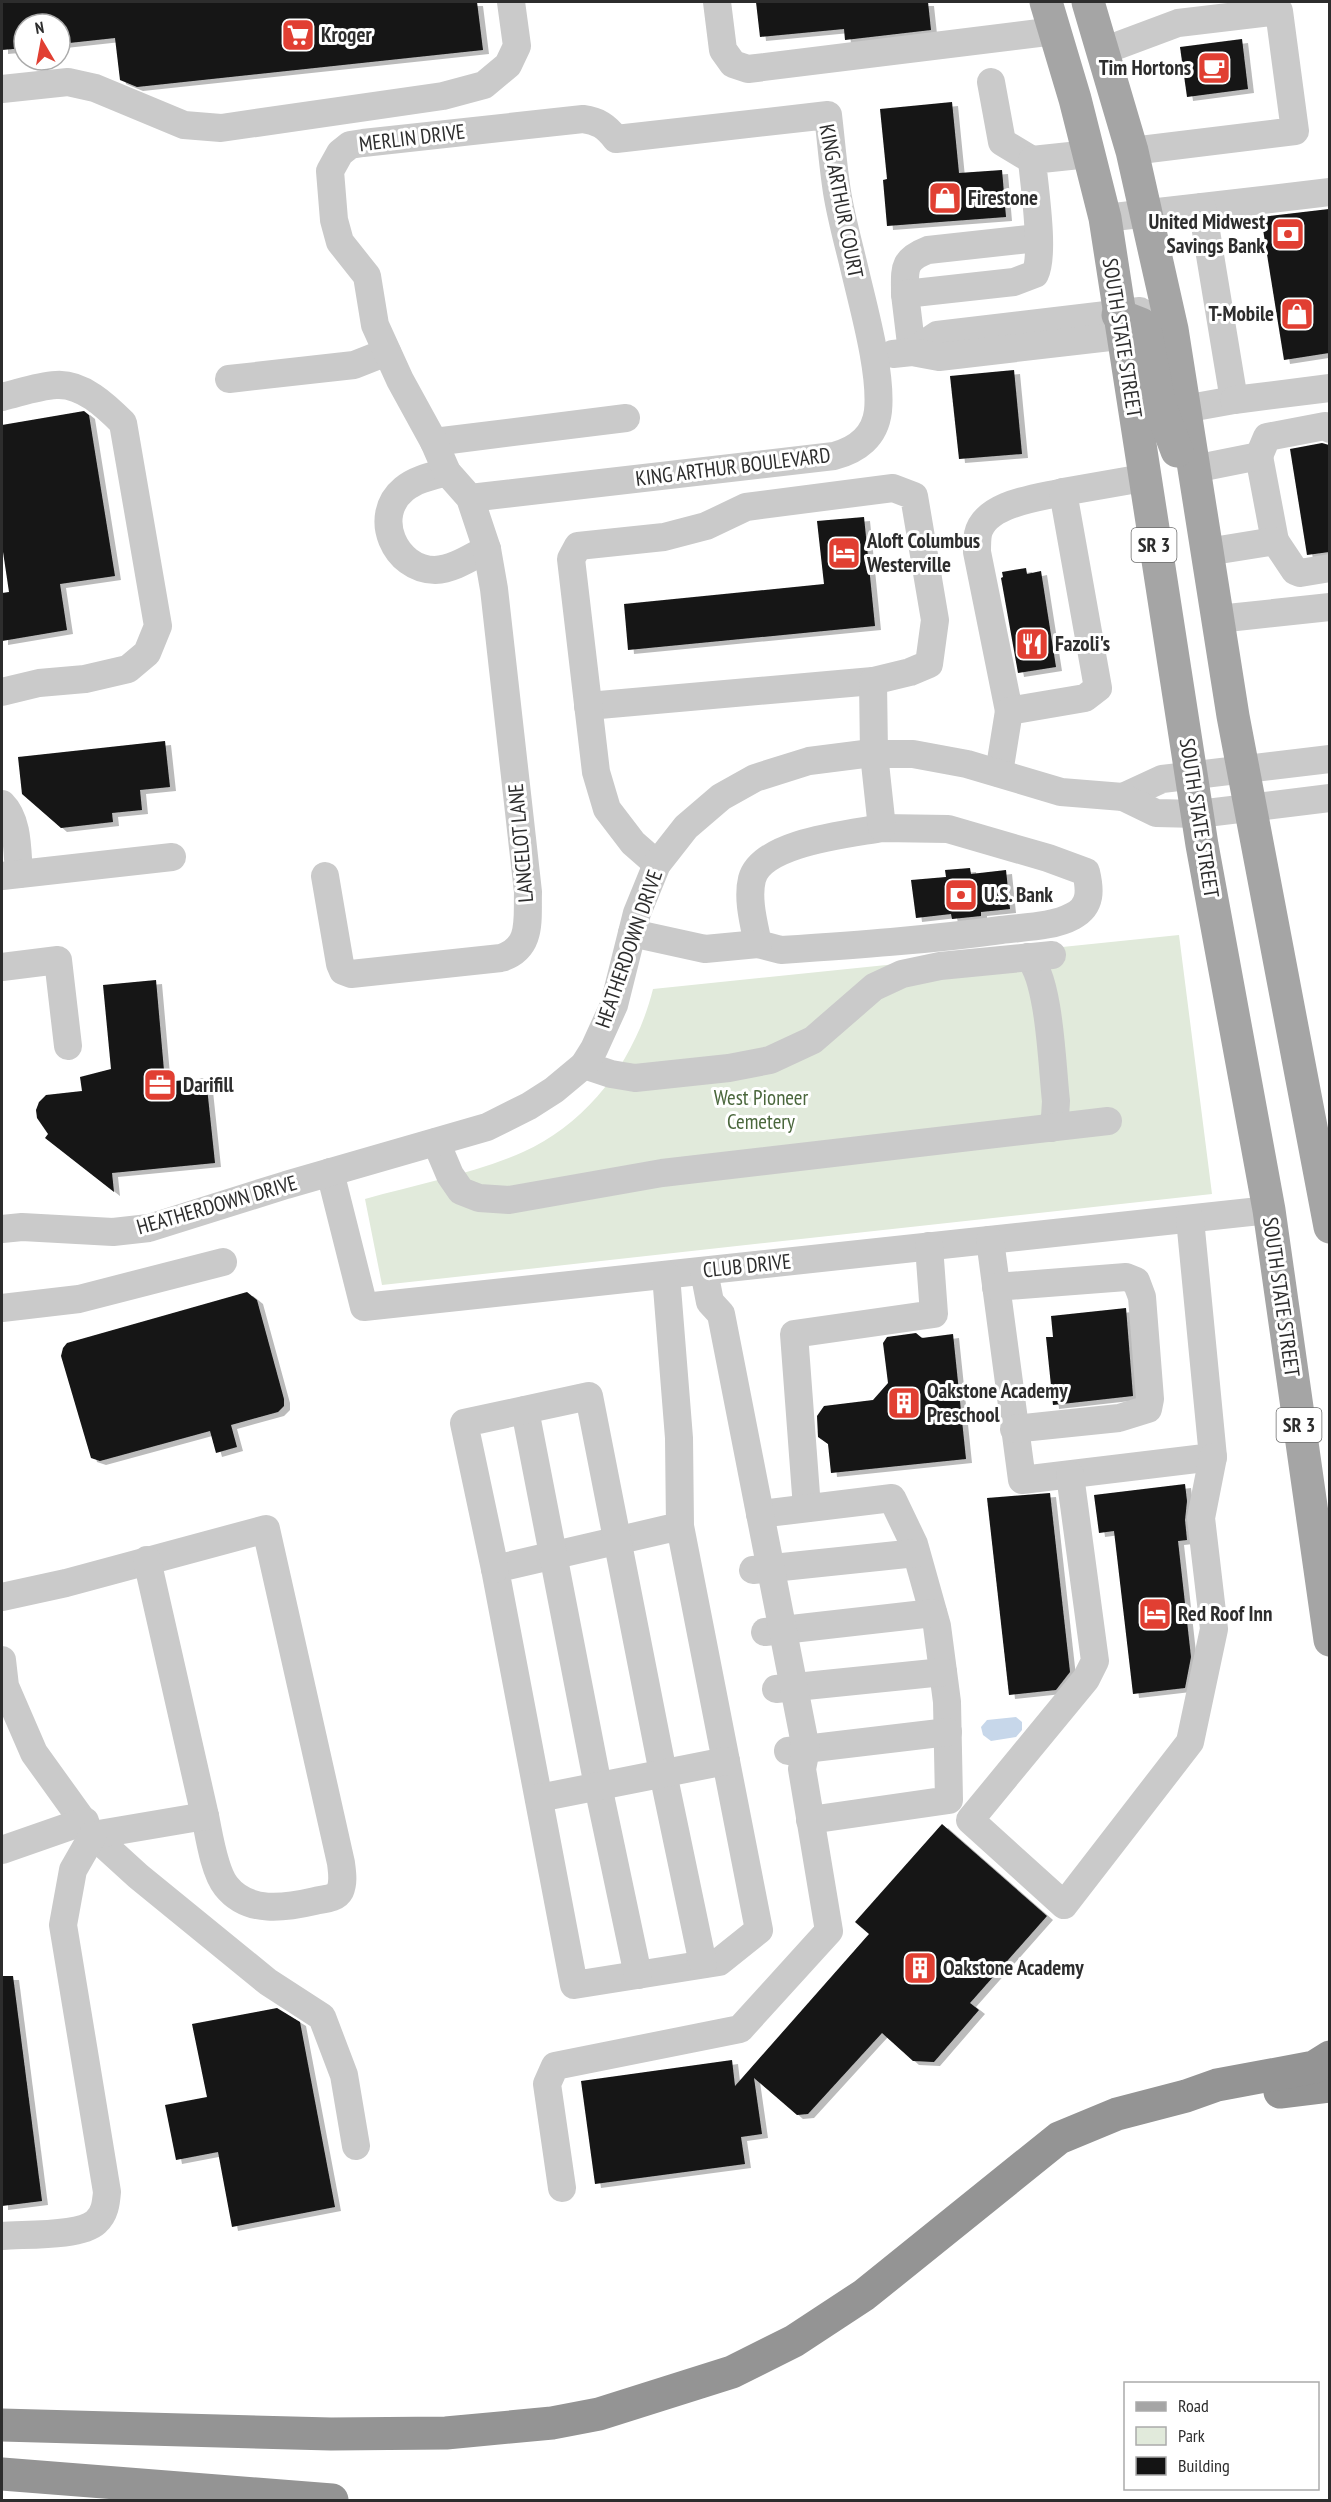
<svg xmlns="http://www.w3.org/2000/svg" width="1331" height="2502" font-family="'PT Sans Narrow',sans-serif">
	<defs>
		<filter id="shadow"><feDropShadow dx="6" dy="4" stdDeviation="0" flood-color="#0004"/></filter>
	</defs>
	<rect width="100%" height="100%" fill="#fff"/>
	<path fill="#e1eadb" d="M1179 935 1212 1194 382 1285 365 1199C417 1184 473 1174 523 1152 589 1123 636 1058 653 989Z"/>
	<path fill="#c7d7ea" d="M1016 1717 1022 1722V1730L1016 1737 991 1741 983 1735 981 1727 987 1720Z"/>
	<g fill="#141414" filter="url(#shadow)">
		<path d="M2 2H477L483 50 137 87 120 80 115 38 60 44V24H24V48L2 50Z"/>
		<path d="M756 2H928L931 30 845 40 844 29 760 37Z"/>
		<path d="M1242 39 1248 89 1187 97 1180 47Z"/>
		<path d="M952 102 959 173 1002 170 1006 217 887 226 883 180 887 179 880 109Z"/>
		<path d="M1329 209V353L1284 360 1261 217Z"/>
		<path d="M1014 370 1022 454 959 459 950 376Z"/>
		<path d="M84 411 89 415 115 576 60 584 67 630 2 641V593L9 592 2 545V425Z"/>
		<path d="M1322 443 1329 445V552L1307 555 1290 449Z"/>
		<path d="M864 517 875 626 628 650 624 604 824 584 817 521Z"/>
		<path d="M1026 568 1027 574 1041 571 1056 667 1018 673 1001 578 1003 577 1002 572Z"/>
		<path d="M165 741 170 787 140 790 142 810 112 813 113 822 61 828 22 794 18 757Z"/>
		<path d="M970 868 971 874 1006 870 1010 909 981 912V916L952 919 951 914 916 918 911 880 946 877 945 870Z"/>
		<path d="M156 980 165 1082 206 1078 215 1163 112 1173 114 1192 45 1138 48 1134 37 1118 36 1110 39 1102 46 1095 82 1091 80 1077 111 1069 103 985Z"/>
		<path d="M247 1292 257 1300 284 1399V1406L278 1412 231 1425 237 1447 216 1453 210 1431 100 1461 91 1458 61 1356 63 1348 67 1343Z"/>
		<path d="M1126 1308 1133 1396 1053 1405 1046 1337H1053L1051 1316Z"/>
		<path d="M916 1333 922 1338 953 1334 966 1459 831 1473 828 1444 818 1437 817 1416 824 1406 873 1400 888 1383 883 1343 887 1337Z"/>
		<path d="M1185 1484 1187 1501 1185 1520 1187 1540 1178 1541 1191 1657 1185 1688 1133 1694 1114 1531 1099 1533 1094 1495Z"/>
		<path d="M1050 1493 1070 1672 1056 1690 1009 1695 987 1498Z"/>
		<path d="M942 1824 1047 1916 970 2003 979 2010 934 2062 913 2061 882 2033 808 2114 797 2115 754 2078 762 2134 741 2137 745 2164 595 2184 581 2081 732 2060 735 2086 869 1934 855 1922Z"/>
		<path d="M2 1976H13L42 2201 2 2206Z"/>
		<path d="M277 2008 300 2022 335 2207 232 2227 218 2152 176 2160 165 2105 207 2097 192 2024Z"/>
	</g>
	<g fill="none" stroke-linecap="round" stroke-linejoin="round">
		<g stroke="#cacaca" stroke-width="28">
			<path d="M717 2 723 50 733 64 748 69 1055 31"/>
			<path d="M1103 51 1178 23 1279 11 1295 131 1132 151"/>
			<path d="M991 82 1002 142 1032 160"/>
			<path d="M2 89 68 82 95 88 184 125 221 128 443 96 484 85 508 65 517 46 511 2"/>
			<path d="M1202 207 1330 192"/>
			<path d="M1105 218 1202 207 1234 400 1184 409"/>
			<path d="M905 294C905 269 902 260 928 250L1038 238"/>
			<path d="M912 352 905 294 1014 282 1035 274C1045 254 1034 185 1032 160L1089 154"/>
			<path d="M912 352 937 335 1140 311"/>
			<path d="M893 354 912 352 939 357 1145 333"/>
			<path d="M229 379 354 365 387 352"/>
			<path d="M2 397C19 393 38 386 56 385 82 383 106 406 123 423L158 626 147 653 128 669 85 679 39 683 2 692"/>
			<path d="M1234 400 1330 388"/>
			<path d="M434 442 626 418"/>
			<path d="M1259 456 1275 541"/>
			<path d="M1194 469 1259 456 1267 437 1325 426 1330 429"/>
			<path d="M447 472C432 476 416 479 404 489 371 516 395 570 435 570 454 569 471 557 487 549"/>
			<path d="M1207 552 1275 541 1295 571 1300 573 1330 568"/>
			<path d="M1218 619 1330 607"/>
			<path d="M588 706 873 681"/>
			<path d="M1009 711 977 552C977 547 977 539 978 534 985 503 1038 498 1063 492"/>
			<path d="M999 773 1009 711 1085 698 1098 688 1063 492 1143 478"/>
			<path d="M1123 797 1162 779 1330 759"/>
			<path d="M2 804C19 821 17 852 19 874"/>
			<path d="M882 828 948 829 1048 858 1086 872C1090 889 1092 906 1073 916 1053 927 1024 927 1001 930 928 940 855 945 781 950L758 944C754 924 747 899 752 879 762 842 850 834 882 828Z"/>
			<path d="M657 864 633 843 607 809 596 772 571 559 578 546 664 537 706 526 746 507 893 488 914 496 935 620 929 664 910 672 873 681 874 754 882 828"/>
			<path d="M2 876 172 857"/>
			<path d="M325 876 340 964 343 971 351 974 501 958C533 948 527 919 528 892L494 589 487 549 470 498 447 472 434 442 400 380 375 325 367 276 340 242 334 220 330 171 340 153 350 145 363 143 583 119C598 121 606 126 616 139L828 115C831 140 833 166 837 192 841 217 848 242 854 267 863 306 882 372 878 411 875 437 857 450 834 456L470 498"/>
			<path d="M632 933 705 949 758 944"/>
			<path d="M1028 957C1050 978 1052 1068 1056 1101L1055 1117 1051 1128"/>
			<path d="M2 967 58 960 68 1046"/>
			<path d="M584 1065 611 1074 635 1078 729 1068 770 1060 813 1040 874 987 902 974 940 966 1052 955"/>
			<path d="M436 1142 450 1175 461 1191 479 1198 509 1200 662 1173 1108 1121"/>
			<path d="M330 1172 364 1307 1269 1210"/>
			<path d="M2 1229 22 1227 113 1232 149 1228 286 1185 487 1127 529 1106 554 1090 584 1065 594 1049 614 1005 637 913 657 864 686 827 721 797 755 778 809 761 864 754H913L967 764 1061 792 1123 797 1156 813 1198 814 1330 798"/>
			<path d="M990 1240 1022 1480 1213 1457 1190 1219"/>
			<path d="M666 1275 679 1438 680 1526 495 1569 574 1985 719 1962 759 1930 680 1526"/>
			<path d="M996 1287 1126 1277 1136 1281 1142 1297 1150 1399 1148 1409 1119 1418 1014 1429"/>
			<path d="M2 1308 79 1299 223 1262"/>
			<path d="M525 1410 598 1786 638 1975"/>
			<path d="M1070 1475 1095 1661 1086 1679 970 1820 1064 1905 1190 1742 1214 1629 1201 1518 1213 1457"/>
			<path d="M807 1508 794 1334 934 1314 929 1246"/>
			<path d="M760 1514 892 1498 914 1544 937 1626 947 1702 949 1800 810 1820"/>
			<path d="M495 1569 464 1423 589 1396 663 1773 703 1964"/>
			<path d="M753 1570 916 1553"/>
			<path d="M2 1597 66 1583 266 1529 341 1863C342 1872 344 1882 340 1891 336 1899 323 1899 315 1901 285 1908 248 1914 226 1886 214 1871 209 1835 205 1816"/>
			<path d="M765 1632 933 1613"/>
			<path d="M2 1660 5 1686 34 1753 93 1835 138 1876 268 1982 322 2017 344 2075 356 2146"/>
			<path d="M776 1689 943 1672"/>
			<path d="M788 1751 948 1732"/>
			<path d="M539 1798 726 1761"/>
			<path d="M93 1835 205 1816 147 1560"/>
			<path d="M2 1850 85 1821"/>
			<path d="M562 2188 547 2084 555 2066 740 2029 829 1931 802 1769 806 1749 721 1314 710 1302 704 1271"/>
			<path d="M2 2236C24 2234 80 2237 96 2222 105 2214 106 2203 107 2192L63 1925 73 1870 93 1835"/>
		</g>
		<g stroke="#a5a5a5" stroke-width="33">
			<path d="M1046 2 1075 99 1105 218 1202 845 1269 1210 1330 1640"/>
			<path d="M1088 2 1132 151 1172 329 1233 716 1330 1227"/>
			<path d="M1118 315 1141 324 1146 333 1160 406 1177 451"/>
		</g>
		<g stroke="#949494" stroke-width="33">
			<path d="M1280 2092 1330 2086"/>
			<path d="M2 2425 331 2434 446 2433 552 2423 599 2414 732 2372 794 2341 864 2295 1059 2138 1117 2114 1186 2096 1217 2085 1314 2067 1330 2057"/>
			<path d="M2 2474 332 2500"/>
		</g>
	</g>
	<defs>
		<symbol id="supermarket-square" viewBox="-11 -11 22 22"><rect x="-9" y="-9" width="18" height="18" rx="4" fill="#e13f32" stroke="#fff"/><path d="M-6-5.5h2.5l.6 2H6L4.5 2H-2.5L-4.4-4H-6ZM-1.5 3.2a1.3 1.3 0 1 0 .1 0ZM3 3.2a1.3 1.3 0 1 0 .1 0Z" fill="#fff"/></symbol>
		<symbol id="cafe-square" viewBox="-11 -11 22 22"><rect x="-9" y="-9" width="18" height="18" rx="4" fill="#e13f32" stroke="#fff"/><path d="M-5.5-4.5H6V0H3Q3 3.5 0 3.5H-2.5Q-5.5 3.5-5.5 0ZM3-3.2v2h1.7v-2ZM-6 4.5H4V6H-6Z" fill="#fff"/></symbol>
		<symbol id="shop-square" viewBox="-11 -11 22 22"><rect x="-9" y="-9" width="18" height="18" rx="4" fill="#e13f32" stroke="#fff"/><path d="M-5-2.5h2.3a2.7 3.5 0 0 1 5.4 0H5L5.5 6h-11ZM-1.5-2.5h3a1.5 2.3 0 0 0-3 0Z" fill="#fff"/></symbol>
		<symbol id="bank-square" viewBox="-11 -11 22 22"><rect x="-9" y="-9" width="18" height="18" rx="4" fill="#e13f32" stroke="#fff"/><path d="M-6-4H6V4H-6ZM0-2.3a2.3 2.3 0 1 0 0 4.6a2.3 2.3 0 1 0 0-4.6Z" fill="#fff"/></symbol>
		<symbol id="hotel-square" viewBox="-11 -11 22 22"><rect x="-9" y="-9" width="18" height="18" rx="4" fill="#e13f32" stroke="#fff"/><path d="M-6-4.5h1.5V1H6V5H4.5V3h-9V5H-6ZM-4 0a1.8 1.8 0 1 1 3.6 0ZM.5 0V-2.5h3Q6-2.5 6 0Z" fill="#fff"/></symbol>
		<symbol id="restaurant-square" viewBox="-11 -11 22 22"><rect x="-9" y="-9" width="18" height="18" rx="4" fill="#e13f32" stroke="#fff"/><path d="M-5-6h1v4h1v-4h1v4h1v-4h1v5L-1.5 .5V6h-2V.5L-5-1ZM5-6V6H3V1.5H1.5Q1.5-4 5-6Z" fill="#fff"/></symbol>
		<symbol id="office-square" viewBox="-11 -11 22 22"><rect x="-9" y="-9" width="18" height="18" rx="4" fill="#e13f32" stroke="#fff"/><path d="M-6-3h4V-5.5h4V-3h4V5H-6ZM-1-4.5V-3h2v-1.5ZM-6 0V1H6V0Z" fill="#fff"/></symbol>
		<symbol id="building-square" viewBox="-11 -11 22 22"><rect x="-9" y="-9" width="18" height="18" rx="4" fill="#e13f32" stroke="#fff"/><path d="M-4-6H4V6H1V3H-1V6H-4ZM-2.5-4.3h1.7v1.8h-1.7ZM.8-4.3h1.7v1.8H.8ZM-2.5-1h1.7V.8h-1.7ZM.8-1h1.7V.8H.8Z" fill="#fff"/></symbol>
	</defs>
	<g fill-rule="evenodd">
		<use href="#supermarket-square" x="279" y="16" width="38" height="38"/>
		<use href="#cafe-square" x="1195" y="49" width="38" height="38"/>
		<use href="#shop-square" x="926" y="179" width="38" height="38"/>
		<use href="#bank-square" x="1269" y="215" width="38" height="38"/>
		<use href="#shop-square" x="1278" y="295" width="38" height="38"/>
		<use href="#hotel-square" x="825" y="534" width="38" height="38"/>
		<use href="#restaurant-square" x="1013" y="625" width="38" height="38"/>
		<use href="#bank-square" x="942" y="876" width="38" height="38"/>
		<use href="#office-square" x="141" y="1066" width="38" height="38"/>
		<use href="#building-square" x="885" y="1384" width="38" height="38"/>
		<use href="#hotel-square" x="1136" y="1595" width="38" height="38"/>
		<use href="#building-square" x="901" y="1949" width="38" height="38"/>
	</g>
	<g text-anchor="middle" stroke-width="6" stroke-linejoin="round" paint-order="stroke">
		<g fill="#fff" stroke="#6c6c6c" stroke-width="1.5">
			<rect x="1131.5" y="528" width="45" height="34" rx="4.5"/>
			<rect x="1276.5" y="1408" width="45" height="34" rx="4.5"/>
		</g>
		<g font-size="20" font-weight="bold" fill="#2d2d2d">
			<text x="1154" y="552">SR 3</text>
			<text x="1299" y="1432">SR 3</text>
		</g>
		<g font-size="21" font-weight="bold" fill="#2d2d2d" stroke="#fff" text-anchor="start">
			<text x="321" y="42">Kroger</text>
			<text x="1191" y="75" text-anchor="end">Tim Hortons</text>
			<text x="968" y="205">Firestone</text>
			<text x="1265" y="229" text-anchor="end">United Midwest<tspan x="1265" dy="24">Savings Bank</tspan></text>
			<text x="1274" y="321" text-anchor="end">T-Mobile</text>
			<text x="867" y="548">Aloft Columbus<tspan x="867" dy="24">Westerville</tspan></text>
			<text x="1055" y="651">Fazoli's</text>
			<text x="984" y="902">U.S. Bank</text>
			<text x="183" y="1092">Darifill</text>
			<text x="927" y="1398">Oakstone Academy<tspan x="927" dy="24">Preschool</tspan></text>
			<text x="1178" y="1621">Red Roof Inn</text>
			<text x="943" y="1975">Oakstone Academy</text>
		</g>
		<g font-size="21" fill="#2d2d2d" stroke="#fff">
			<text transform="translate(412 138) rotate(-7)" y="7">MERLIN DRIVE</text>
			<text transform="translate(841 201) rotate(79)" y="7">KING ARTHUR COURT</text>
			<text transform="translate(1122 338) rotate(81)" y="7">SOUTH STATE STREET</text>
			<text transform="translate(733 467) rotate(-7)" y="7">KING ARTHUR BOULEVARD</text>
			<text transform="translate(1199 818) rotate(81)" y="7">SOUTH STATE STREET</text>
			<text transform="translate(521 843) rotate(-95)" y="7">LANCELOT LANE</text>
			<text transform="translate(629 949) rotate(-71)" y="7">HEATHERDOWN DRIVE</text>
			<text transform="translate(217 1205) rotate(-16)" y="7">HEATHERDOWN DRIVE</text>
			<text transform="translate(747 1266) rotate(-6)" y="7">CLUB DRIVE</text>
			<text transform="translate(1281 1297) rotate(82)" y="7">SOUTH STATE STREET</text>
		</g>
		<g font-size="21" fill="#4a673c" stroke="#fff">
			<text x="761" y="1105">West Pioneer<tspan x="761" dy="24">Cemetery</tspan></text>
		</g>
	</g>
	<rect width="1331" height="2502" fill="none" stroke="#2d2d2d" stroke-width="6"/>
	<rect x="1124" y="2382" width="195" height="108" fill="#ffffff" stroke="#ababab" stroke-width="1.5"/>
	<rect x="1136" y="2402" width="30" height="9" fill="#a5a5a5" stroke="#ababab" stroke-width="1.5"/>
	<text x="1178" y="2412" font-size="18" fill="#2d2d2d">Road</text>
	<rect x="1136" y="2427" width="30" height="18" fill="#e1eadb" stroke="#ababab" stroke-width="1.5"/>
	<text x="1178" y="2442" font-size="18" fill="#2d2d2d">Park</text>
	<rect x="1136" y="2457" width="30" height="18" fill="#141414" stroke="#ababab" stroke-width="1.5"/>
	<text x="1178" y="2472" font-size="18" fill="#2d2d2d">Building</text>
	<g transform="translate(42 42) rotate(350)"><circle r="28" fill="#ffffff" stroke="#ababab" stroke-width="1.5"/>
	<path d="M0-4.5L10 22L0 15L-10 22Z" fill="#e13f32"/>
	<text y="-9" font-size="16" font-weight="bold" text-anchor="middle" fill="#2d2d2d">N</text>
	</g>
</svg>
